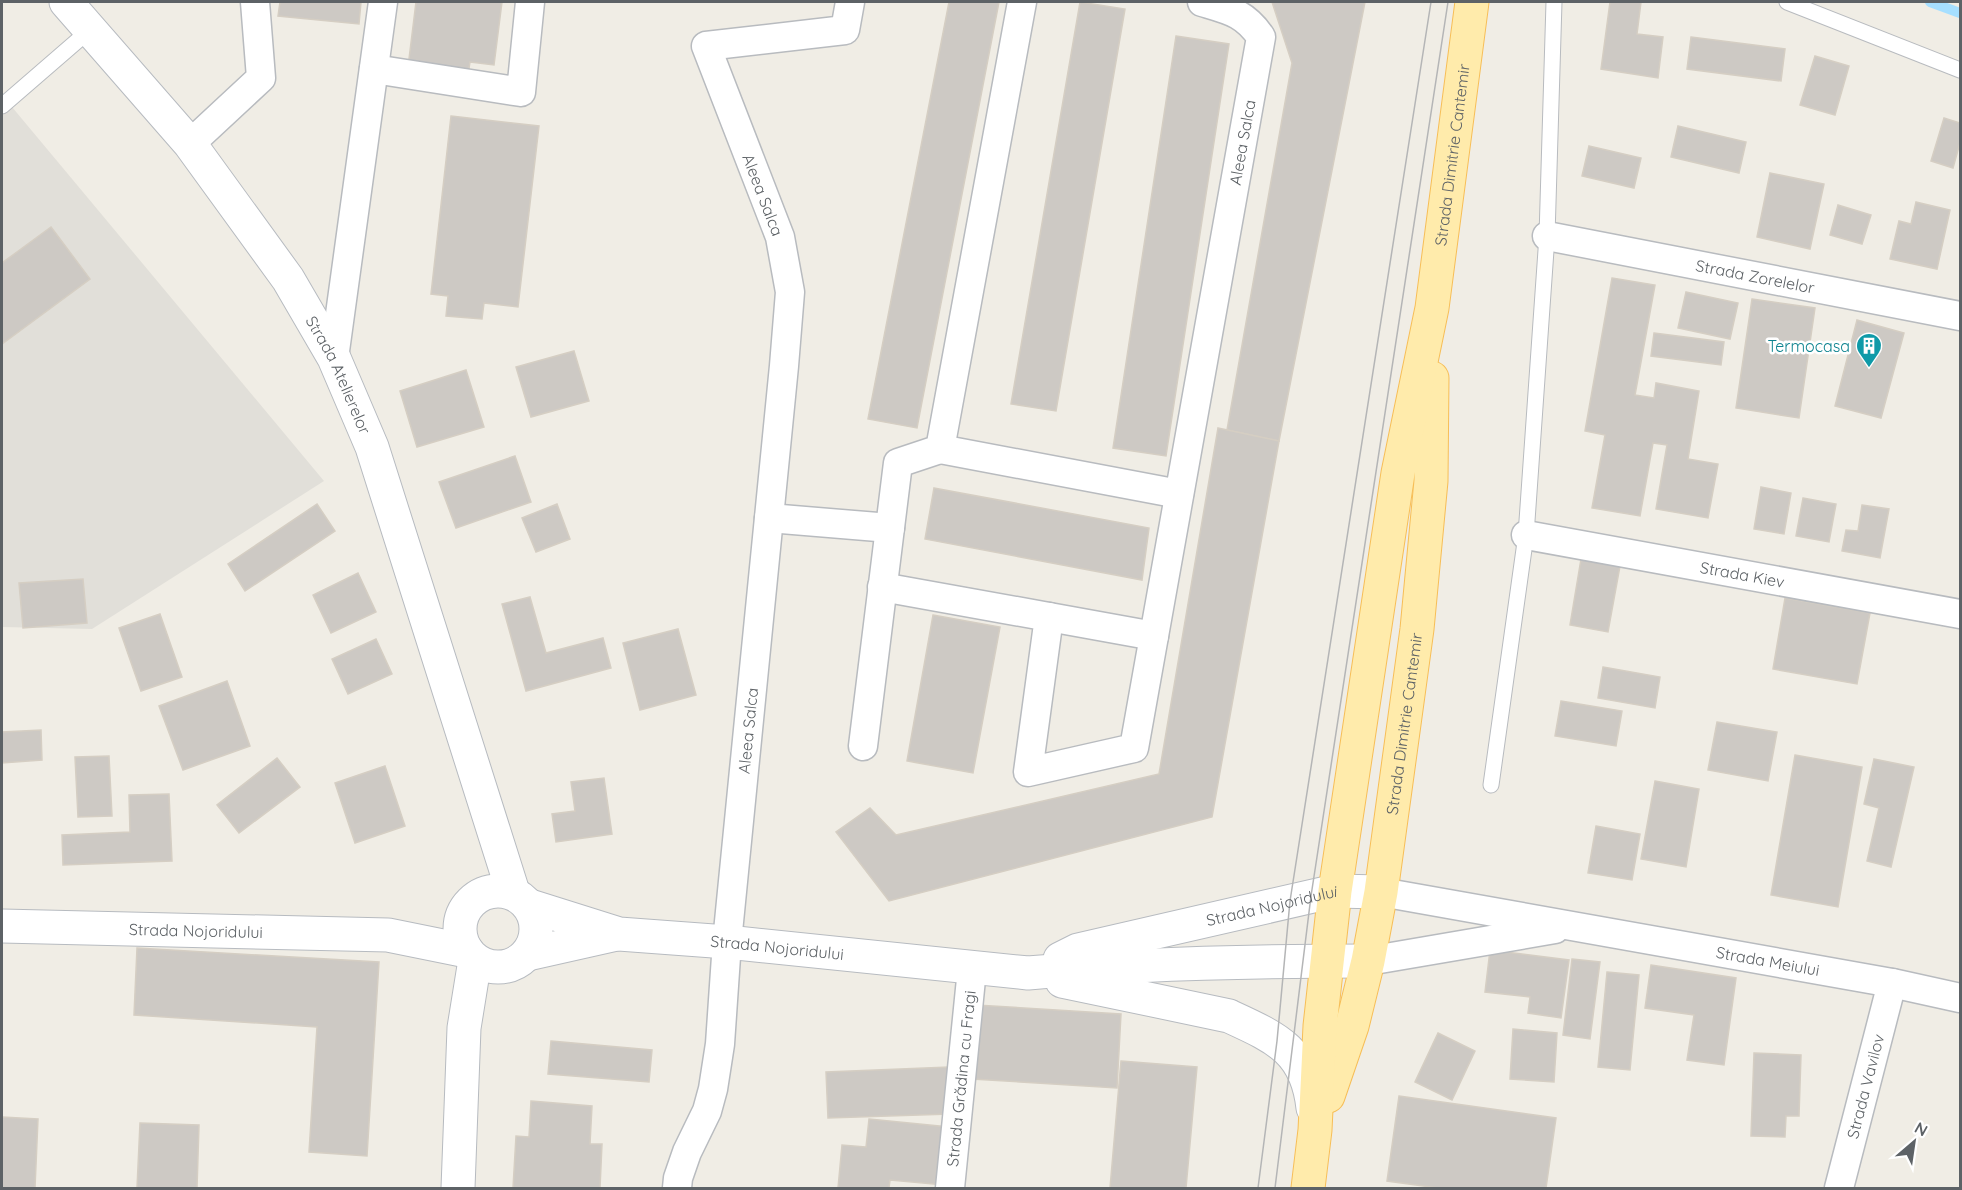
<svg xmlns="http://www.w3.org/2000/svg" width="1962" height="1190" font-family="Quicksand,sans-serif">
	<rect width="100%" height="100%" fill="#f0ede5"/>
	<path fill="#e1dfd9" d="M2 95 324 481 92 629 2 627Z"/>
	<g fill="none" stroke-linecap="round" stroke-linejoin="round">
		<path stroke="#a6dfff" stroke-width="10" d="M1930 2 1960 13"/>
	</g>
	<g fill="#cdc9c4" stroke="#d5cec3" stroke-width="1.5">
		<path d="M280 2H361L359 24 278 16Z"/>
		<path d="M416 2H502L494 65 470 62 468 75 408 67Z"/>
		<path d="M949 2H999L917 428 868 419Z"/>
		<path d="M1080 2 1125 9 1056 411 1011 404Z"/>
		<path d="M1272 2H1365L1279 441 1227 430 1292 63Z"/>
		<path d="M1610 2H1641L1637 34 1663 37 1658 78 1601 69Z"/>
		<path d="M1176 36 1229 44 1166 456 1113 448Z"/>
		<path d="M1691 37 1785 49 1781 81 1687 69Z"/>
		<path d="M1815 56 1849 66 1835 115 1800 105Z"/>
		<path d="M451 116 539 126 518 307 484 303 482 319 446 316 448 296 431 294Z"/>
		<path d="M1944 118 1960 123V143L1953 168 1931 161Z"/>
		<path d="M1678 126 1746 142 1739 173 1671 157Z"/>
		<path d="M1589 146 1641 158 1634 188 1582 176Z"/>
		<path d="M1770 173 1824 184 1810 249 1757 237Z"/>
		<path d="M1916 202 1950 210 1937 269 1890 259 1899 221 1911 224Z"/>
		<path d="M1838 205 1871 215 1862 244 1830 235Z"/>
		<path d="M51 227 90 279 2 344V263Z"/>
		<path d="M1612 278 1655 285 1635 395 1654 398 1656 383 1699 391 1688 459 1718 464 1708 518 1656 509 1667 445 1653 443 1640 516 1592 508 1605 435 1585 431Z"/>
		<path d="M1686 292 1738 303 1730 339 1678 328Z"/>
		<path d="M1752 299 1815 308 1799 418 1736 408Z"/>
		<path d="M1857 320 1904 333 1881 418 1835 406Z"/>
		<path d="M1654 333 1724 342 1721 365 1651 356Z"/>
		<path d="M574 351 589 401 531 417 516 367Z"/>
		<path d="M466 370 484 427 417 447 400 391Z"/>
		<path d="M1218 428 1279 441 1212 817 889 901 836 832 870 808 896 835 1159 774Z"/>
		<path d="M515 456 531 502 456 528 439 482Z"/>
		<path d="M1761 487 1791 493 1784 534 1754 529Z"/>
		<path d="M934 488 1149 528 1142 580 925 539Z"/>
		<path d="M1803 498 1836 504 1829 542 1796 536Z"/>
		<path d="M317 504 335 531 245 591 228 564Z"/>
		<path d="M557 504 570 539 536 552 522 518Z"/>
		<path d="M1862 505 1889 509 1880 558 1842 551 1846 530 1858 531Z"/>
		<path d="M1581 559 1620 566 1608 632 1570 625Z"/>
		<path d="M358 573 376 612 331 633 313 595Z"/>
		<path d="M83 579 87 623 23 628 19 583Z"/>
		<path d="M530 597 546 653 603 638 611 668 526 691 502 604Z"/>
		<path d="M1785 598 1870 613 1857 684 1773 669Z"/>
		<path d="M160 614 182 677 141 691 119 628Z"/>
		<path d="M933 615 1000 627 973 773 907 761Z"/>
		<path d="M678 629 696 695 640 710 623 643Z"/>
		<path d="M376 639 392 674 348 694 332 659Z"/>
		<path d="M1603 667 1660 677 1655 708 1598 698Z"/>
		<path d="M227 681 250 746 183 770 159 706Z"/>
		<path d="M1561 701 1622 711 1616 746 1555 736Z"/>
		<path d="M1717 722 1777 732 1768 781 1708 770Z"/>
		<path d="M41 730 42 760 2 763V732Z"/>
		<path d="M1795 755 1862 767 1838 907 1771 895Z"/>
		<path d="M109 756 112 816 78 817 75 757Z"/>
		<path d="M277 758 300 787 239 833 217 805Z"/>
		<path d="M1874 759 1914 767 1891 867 1867 861 1879 808 1864 804Z"/>
		<path d="M385 766 405 826 355 843 335 783Z"/>
		<path d="M604 778 612 834 556 842 552 814 575 811 571 782Z"/>
		<path d="M1655 781 1699 789 1686 867 1641 859Z"/>
		<path d="M169 794 172 861 63 865 62 835 130 832 129 795Z"/>
		<path d="M1596 826 1640 834 1632 880 1588 873Z"/>
		<path d="M137 948 379 962 367 1156 309 1152 317 1027 134 1015Z"/>
		<path d="M1490 950 1569 960 1561 1018 1528 1013 1530 997 1485 992Z"/>
		<path d="M1572 959 1600 962 1590 1039 1563 1035Z"/>
		<path d="M1651 965 1736 978 1724 1065 1687 1060 1694 1015 1645 1008Z"/>
		<path d="M1607 972 1639 975 1630 1070 1598 1067Z"/>
		<path d="M976 1005 1121 1014 1117 1088 972 1079Z"/>
		<path d="M1513 1029 1557 1033 1554 1082 1510 1079Z"/>
		<path d="M1438 1033 1475 1051 1452 1100 1415 1082Z"/>
		<path d="M551 1041 652 1050 649 1082 548 1074Z"/>
		<path d="M1754 1053 1801 1055 1799 1116H1786L1785 1137 1751 1136Z"/>
		<path d="M1121 1061 1197 1067 1186 1188H1110Z"/>
		<path d="M949 1067 950 1114 828 1118 826 1072Z"/>
		<path d="M1399 1096 1556 1118 1546 1188H1438L1387 1181Z"/>
		<path d="M531 1101 592 1106 590 1144H602L600 1188H513L516 1136 529 1137Z"/>
		<path d="M2 1117 38 1119 35 1188H2Z"/>
		<path d="M869 1119 949 1127 944 1185 890 1180 889 1188H838L842 1145 866 1147Z"/>
		<path d="M140 1123 199 1125 197 1188H137Z"/>
	</g>
	<g fill="none" stroke-linecap="round" stroke-linejoin="round">
		<defs>
			<g id="lane">
				<path d="M1787 2 1960 70"/>
				<path d="M2 106 91 29"/>
				<path d="M1491 785 1526 535 1547 236 1554 2"/>
			</g>
			<g id="street">
				<path d="M374 69 521 92 530 2"/>
				<path d="M190 144 261 78 255 2"/>
				<path id="s1" d="M1547 236 1960 316"/>
				<path d="M334 358 383 2"/>
				<path d="M940 449 1179 494"/>
				<path d="M769 518 890 528"/>
				<path id="s2" d="M1526 535 1960 614"/>
				<path id="s3" d="M882 587 1049 617 1028 772 1134 748 1261 37C1245 13 1229 10 1202 2"/>
				<path d="M1049 617 1154 636"/>
				<path d="M863 746 898 463 940 449 1022 2"/>
				<path id="s4" d="M1381 892 1892 983 1960 998"/>
				<path d="M1368 961 1555 929"/>
				<path id="s5" d="M677 1188 678 1178 687 1152 707 1111 713 1089 720 1044 727 942 784 366 790 292 780 237 706 46 845 30 850 2"/>
				<path id="s6" d="M950 1188 972 969"/>
				<path id="s7" d="M1839 1188 1892 983"/>
			</g>
			<g id="secondary">
				<path id="s8" d="M66 2 190 144 288 279 334 358 372 447 513 892"/>
				<circle cx="498" cy="929" r="38"/>
				<path id="s9" d="M530 906 619 934 727 942 1028 973C1141 963 1255 961 1368 961"/>
				<path id="s10" d="M2 926 388 935 467 951"/>
				<path d="M528 954 617 934"/>
				<path id="s11" d="M1060 959 1078 950 1335 891 1381 892"/>
				<path d="M1062 981 1229 1016C1277 1038 1307 1051 1313 1108"/>
				<path d="M458 1188 464 1028 475 960"/>
			</g>
			<g id="primary">
				<path id="s12" d="M1328 1096 1352 1026 1368 961 1381 892 1417 629 1431 481 1432 378"/>
				<path id="s13" d="M1308 1188 1315 1130 1320 1026 1335 891 1398 473 1432 308 1472 2"/>
			</g>
		</defs>
		<use href="#lane" stroke="#b8bbbf" stroke-width="17"/>
		<use href="#street" stroke="#b8bbbf" stroke-width="31"/>
		<use href="#secondary" stroke="#b7bbc0" stroke-width="35"/>
		<use href="#primary" stroke="#f7be57" stroke-width="35"/>
		<use href="#lane" stroke="#fff" stroke-width="15"/>
		<use href="#street" stroke="#fff" stroke-width="28"/>
		<use href="#secondary" stroke="#fff" stroke-width="33"/>
		<use href="#primary" stroke="#ffebab" stroke-width="33"/>
		<g stroke="#b4b5b6" stroke-width="1.5">
			<path d="M1258 1188 1277 1041 1290 901 1431 2"/>
			<path d="M1275 1188 1311 896 1448 2"/>
		</g>
	</g>
	<defs>
		<symbol id="building-pin" viewBox="-11 -11 22 30"><path d="M0 17L-7.5 6A9.5 9.5 0 1 1 7.5 6Z" fill="#0f9aa8" stroke="#fff"/><path d="M-4-6H4V6H1V3H-1V6H-4ZM-2.5-4.3h1.7v1.8h-1.7ZM.8-4.3h1.7v1.8H.8ZM-2.5-1h1.7V.8h-1.7ZM.8-1h1.7V.8H.8Z" fill="#fff"/></symbol>
	</defs>
	<g fill-rule="evenodd">
		<use href="#building-pin" x="1854" y="331" width="30" height="40"/>
	</g>
	<g text-anchor="middle" stroke-width="5" stroke-linejoin="round" paint-order="stroke">
		<g font-size="16" fill="#5d6266" stroke="#fff">
			<text dy="6" stroke="none"><textPath href="#s3" startOffset="1050">Aleea Salca</textPath></text>
			<text dy="6" stroke="none"><textPath href="#s13" startOffset="1044">Strada Dimitrie Cantemir</textPath></text>
			<text transform="translate(763 195) rotate(69)" y="6">Aleea Salca</text>
			<text dy="6" stroke="none"><textPath href="#s1" startOffset="212">Strada Zorelelor</textPath></text>
			<text dy="6" stroke="none"><textPath href="#s8" startOffset="464">Strada Atelierelor</textPath></text>
			<text dy="6" stroke="none"><textPath href="#s2" startOffset="220">Strada Kiev</textPath></text>
			<text dy="6" stroke="none"><textPath href="#s12" startOffset="381">Strada Dimitrie Cantemir</textPath></text>
			<text dy="6" stroke="none"><textPath href="#s5" startOffset="466">Aleea Salca</textPath></text>
			<text dy="6" stroke="none"><textPath href="#s11" startOffset="219">Strada Nojoridului</textPath></text>
			<text dy="6" stroke="none"><textPath href="#s10" startOffset="194">Strada Nojoridului</textPath></text>
			<text dy="6" stroke="none"><textPath href="#s9" startOffset="252">Strada Nojoridului</textPath></text>
			<text dy="6" stroke="none"><textPath href="#s4" startOffset="393">Strada Meiului</textPath></text>
			<text dy="6" stroke="none"><textPath href="#s6" startOffset="110">Strada Grădina cu Fragi</textPath></text>
			<text dy="6" stroke="none"><textPath href="#s7" startOffset="105">Strada Vavilov</textPath></text>
		</g>
		<g font-size="16" fill="#0d838f" stroke="#fff" text-anchor="end">
			<text x="1850" y="352">Termocasa</text>
		</g>
	</g>
	<rect width="1962" height="1190" fill="none" stroke="#5d6266" stroke-width="6"/>
	<g transform="translate(1914 1142) rotate(29)" stroke="#ffffff" stroke-width="4.5" paint-order="stroke">
	<path d="M0-4.5L10 22L0 15L-10 22Z" fill="#5d6266"/>
	<text y="-9" font-size="16" font-weight="bold" text-anchor="middle" fill="#5d6266">N</text>
	</g>
</svg>
